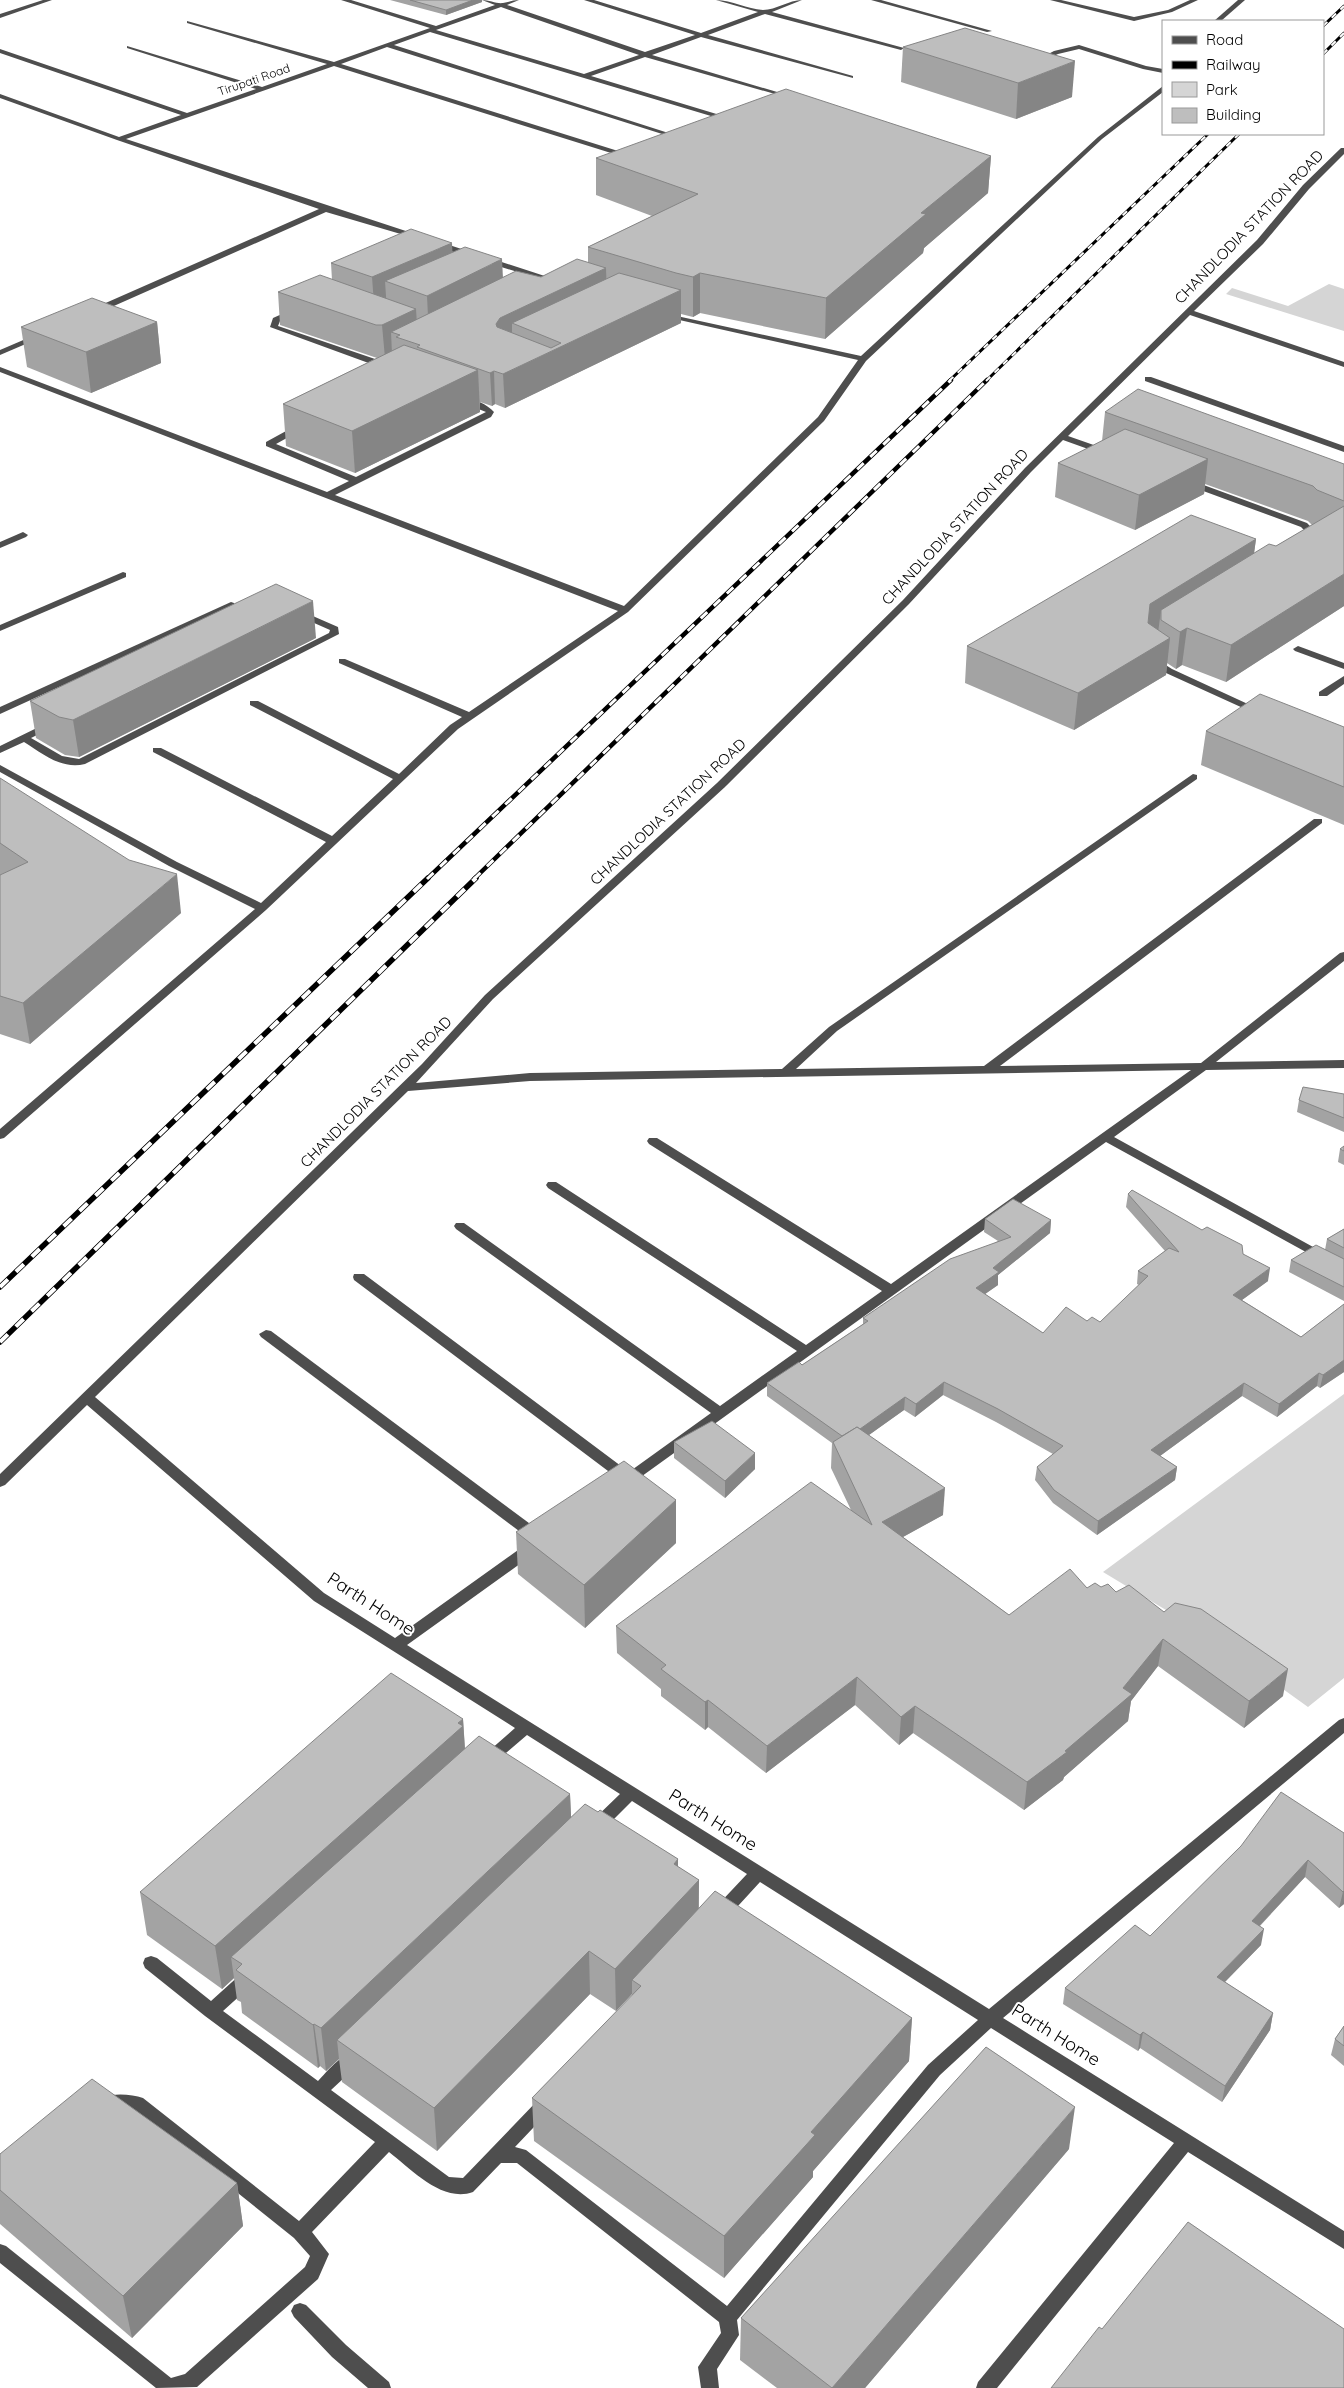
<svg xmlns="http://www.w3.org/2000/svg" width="1344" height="2388" font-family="Quicksand,sans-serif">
	<rect width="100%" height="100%" fill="#fff"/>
	<g fill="#d5d5d5">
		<path d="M1329 284 1344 289V331L1226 294 1232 288 1288 306Z"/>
		<path d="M1344 1394V1678L1308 1707 1209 1636 1103 1572Z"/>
	</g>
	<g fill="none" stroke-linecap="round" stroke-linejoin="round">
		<g fill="#4e4e4e" fill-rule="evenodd">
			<path d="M43 0H52L0 18V14Z"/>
			<path d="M341 0H351L436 26 495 5 482 0C489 0 497 4 503 3 509 2 513 0 519 0L507 5 645 52 695 35 584 0H594L701 33 758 12 716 0C732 0 747 9 763 10 776 10 789 0 802 0L772 12 904 48 901 50 765 14 708 35 853 76V78L701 37 652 55 794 97 789 98 645 57 591 76 733 119V121L731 122 430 32 394 45 684 138 678 139 387 47 341 64 634 156 627 158 334 66 126 139 421 236V240L326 212 98 313H92V309L319 209 117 140 0 98V94L119 137 181 115 0 53V49L187 113 256 89 127 48V46L262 87 327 64 187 23V21L334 62 430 28ZM501 7 639 55 584 74 436 30Z"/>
			<path d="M871 0H881L992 31 987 32Z"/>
			<path d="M1050 0H1061L1134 17 1168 10 1190 0H1198L1172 12 1134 21Z"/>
			<path d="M1238 0H1245L1221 21H1214Z"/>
			<path d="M1079 45 1146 66 1163 69V73L1143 69 1079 49 1058 54 1040 62 1035 61 1054 51Z"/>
			<path d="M1163 86V92L1102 139 866 361 824 421 628 612 458 729 266 910 4 1138 0 1139V1129L255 909 169 866 0 772V765L177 862 261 903 326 842 153 752V748H161L332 836 393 779 250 705V701H258L399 774 450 725 462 717 339 663V659H345L469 712 618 611 0 372V367L327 492 349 481 266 446V442L297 425H303V429L276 444 356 477 486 412 461 402V398C472 397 487 404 494 412L491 417 335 495 624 606 818 417 858 360 666 317 662 315 663 313 861 356 1098 137Z"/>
			<path d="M1341 148H1344V154L1309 189 1263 244 1194 311 1344 362V367L1190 315 1068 436 1108 450V454H1102L1063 440 1031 472 909 604 725 787 493 999 416 1083 530 1073 782 1069 829 1027 1193 774 1197 775V779L837 1031 796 1069 984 1066 1314 819H1322V823L1000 1066 1201 1063 1340 953 1344 952V961L1216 1062 1344 1060V1068L1206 1070 1114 1137 1344 1264V1273L1106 1142 631 1484H621L620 1480 354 1280 353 1277 354 1274H364L629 1472 711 1413 456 1229 454 1226 456 1223H464L720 1406 797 1351 548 1188 546 1185 548 1182H556L806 1345 882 1291 649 1144 647 1141 649 1138H657L891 1284 1191 1070 530 1081 408 1091 95 1397 324 1593 395 1638 525 1545H535L537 1549 535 1553 407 1645 989 2009 1339 1720 1344 1718V1733L1003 2018 1344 2231V2249L1188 2152 997 2388H976L978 2382 1174 2143 991 2028 940 2075 737 2320 739 2335 717 2369 719 2388H701L698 2367 721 2333 719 2322 517 2163H501L473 2192C442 2203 411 2169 389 2152L312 2232 329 2254 318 2279 197 2387 156 2388 0 2263V2244L6 2246 171 2378 185 2374 305 2267 310 2256 294 2238 134 2110 109 2109 103 2107 100 2102 103 2097C114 2093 132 2094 143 2098L299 2221 375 2142 205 2016 145 1968 143 1963 145 1958 151 1956 157 1958 211 2001 242 1973 248 1971 254 1973 256 1978 254 1983 223 2011 318 2081C328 2071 343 2050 358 2055L360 2060 358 2065 331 2090 449 2177 463 2178 539 2099 545 2097 551 2099 554 2104 551 2109 515 2147 526 2150 727 2306 928 2065 978 2020 760 1882 727 1918 721 1920 715 1918 713 1913 715 1908 747 1874 632 1801 602 1831 596 1833 590 1831 588 1827 590 1823 620 1794 527 1735 492 1765 487 1767 482 1765 479 1761 482 1757 515 1728 314 1601 87 1405 5 1485 0 1487V1474L422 1064 485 995 717 783 903 600 1025 468 1257 240 1303 185Z"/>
			<path d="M434 242H440L560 281 553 283 434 246Z"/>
			<path d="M418 257H428L521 289 526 295 387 364 374 365 270 327 273 318 407 258ZM424 261 517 294 385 360H378L278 326 280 321 412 262Z"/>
			<path d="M35 335 42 337 0 355V350Z"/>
			<path d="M1145 377H1151L1344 446V452L1145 381Z"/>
			<path d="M1190 480 1307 523 1320 536 1318 541 1310 543V536L1301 527 1187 485 1186 483Z"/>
			<path d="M23 532 28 535 26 537 0 548V542Z"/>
			<path d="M123 572 126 573V577L0 631V625Z"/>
			<path d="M231 602 234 603V607L0 714V707Z"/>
			<path d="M299 610 338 627 339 634 85 764C61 770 42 753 24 742L0 753V746L49 722 53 723V727L31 738 62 756 79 759 329 633 330 630 296 615V611Z"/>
			<path d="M1298 646 1344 663V669L1295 651 1293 649Z"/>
			<path d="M1153 657 1172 669 1263 711 1258 714 1254 713 1166 673 1150 662 1148 660Z"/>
			<path d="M1344 676V684L1327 696H1319V692Z"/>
			<path d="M266 1330 271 1331 541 1532 543 1536 541 1540H531L261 1337 259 1334Z"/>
			<path d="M300 2303 306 2305 346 2345 389 2382 391 2388H368L332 2357 294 2317 291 2311 294 2305Z"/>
		</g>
		<defs>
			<g id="rail-far2">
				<path d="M1323 26 1344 6"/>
				<path d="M1323 54 1344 33"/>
				<path d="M949 381 1208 134"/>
				<path d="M986 381 1239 134"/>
			</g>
			<g id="rail-far1">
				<path d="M427 879 951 380"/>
				<path d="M474 879 987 380"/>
			</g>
			<g id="rail">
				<path d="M0 1287 428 878"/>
				<path d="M0 1342 476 878"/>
			</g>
		</defs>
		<use href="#rail-far2" stroke="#000" stroke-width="3"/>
		<use href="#rail-far1" stroke="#000" stroke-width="4.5"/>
		<use href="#rail" stroke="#000" stroke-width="5.5"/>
		<use href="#rail-far2" stroke="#fff" stroke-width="2" stroke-dasharray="6" stroke-linecap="butt"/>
		<use href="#rail-far1" stroke="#fff" stroke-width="3" stroke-dasharray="9" stroke-linecap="butt"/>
		<use href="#rail" stroke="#fff" stroke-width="4" stroke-dasharray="11" stroke-linecap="butt"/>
	</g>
	<g fill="#a3a3a3">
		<path d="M390 0H482V2L446 15Z"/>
		<path d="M903 47 1072 97 1016 119 901 82Z"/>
		<path d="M991 156 988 193 924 248 923 253 825 339 700 313 693 317 681 314V323L505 408 495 404 492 406 480 402V412L355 473 286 446 283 404 377 358 280 325 278 292 332 280 331 263 453 252 503 277H541L588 263V247L652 216 596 195V158Z"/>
		<path d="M157 322 161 363 91 393 27 367 21 327Z"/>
		<path d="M1105 412 1344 464V606L1226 682 1182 665 1176 669 1167 663 1166 675 1074 730 965 683 967 646 1256 539 1254 553 1276 546 1312 525 1308 521 1205 484 1204 494 1135 530 1055 497 1058 463 1102 441Z"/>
		<path d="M316 638 79 757 65 755 36 738 30 701Z"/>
		<path d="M1344 727V825L1201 765 1206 731Z"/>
		<path d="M0 778 181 913 30 1044 0 1034Z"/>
		<path d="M1344 1094V1132L1297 1112 1299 1100Z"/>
		<path d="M1344 1146V1165L1338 1162 1340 1149Z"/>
		<path d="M1128 1194 1243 1254 1268 1281 1242 1300 1301 1337 1344 1304V1372L1320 1388 1317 1386 1277 1417 1242 1396 1160 1456 1177 1467 1175 1480 1097 1535 1053 1503 1035 1480 1037 1467 1053 1454 996 1422 943 1395 915 1417 904 1410 869 1435 943 1515 903 1537 1009 1615 1087 1588 1101 1587 1164 1612 1283 1696 1244 1728 1158 1666 1131 1701 1128 1721 1064 1777 1063 1780 1024 1810 913 1733 899 1745 855 1705 766 1773 708 1727 705 1730 661 1696V1689L617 1653 616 1626 851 1510 831 1468 832 1443 767 1396V1383L802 1365 863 1324V1318L998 1241 984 1232 985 1219 1051 1220 1050 1233 998 1275V1285L985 1294 1043 1333 1087 1321 1100 1322 1139 1285 1137 1284 1138 1271 1165 1251 1126 1207Z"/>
		<path d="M1344 1229V1301L1289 1272 1291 1260 1325 1250 1327 1239Z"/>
		<path d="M674 1442 755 1469 725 1498 674 1458Z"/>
		<path d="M676 1500V1543L585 1628 518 1574 516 1532Z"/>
		<path d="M463 1719 465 1748 570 1794 571 1818 598 1812 678 1859V1867L699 1880V1909L912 2018 909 2061 813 2171V2177L724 2278 534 2141 532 2098 632 1996V1994L616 2011 590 1994 437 2151 342 2082 339 2059 326 2071 320 2066 318 2068 242 2013 241 2002 237 2000 234 1978 222 1989 147 1935 140 1892Z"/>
		<path d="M1344 1833V1904L1339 1908 1305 1877 1260 1926 1261 1945 1225 1982 1273 2013 1270 2030 1222 2102 1140 2048 1138 2051 1063 2004 1065 1988 1150 1936Z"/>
		<path d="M1344 2026V2066L1331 2055 1335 2039Z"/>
		<path d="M1069 2149 865 2388H777L740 2360 741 2318Z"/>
		<path d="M0 2154 237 2183 243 2226 132 2338 0 2224Z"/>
	</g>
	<g fill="#858585">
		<path d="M473 0H482V2L446 15V10Z"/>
		<path d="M1075 61 1072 97 1016 119 1018 83Z"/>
		<path d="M991 156 988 193 924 248 923 253 825 339 826 298 921 213Z"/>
		<path d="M452 243 454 282 385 281 387 312 375 317 372 277Z"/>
		<path d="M502 259 504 299 429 336 427 296Z"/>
		<path d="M606 268 607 300 512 323V345L501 350 496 324 500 318Z"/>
		<path d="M700 273V313L693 317V277Z"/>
		<path d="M681 290V323L505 408 503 374Z"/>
		<path d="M416 309 418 341 391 332 392 354 385 358 382 325Z"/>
		<path d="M157 322 161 363 91 393 86 352Z"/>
		<path d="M478 370 480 412 355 473 352 431Z"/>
		<path d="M494 371 495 404 492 406 490 373Z"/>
		<path d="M1208 459 1204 494 1135 530 1139 495Z"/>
		<path d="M1256 539 1251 575 1161 610 1158 633 1146 640 1150 604Z"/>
		<path d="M1344 574V606L1226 682 1231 645Z"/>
		<path d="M313 601 316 638 79 757 73 720Z"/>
		<path d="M1187 628 1182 665 1176 669 1180 632Z"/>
		<path d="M1170 638 1166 675 1074 730 1078 693Z"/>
		<path d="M177 874 181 913 30 1044 23 1003Z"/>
		<path d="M1051 1220 1050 1233 998 1275V1285L975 1301 976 1288 993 1268Z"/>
		<path d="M1270 1268 1268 1281 1231 1308 1233 1295Z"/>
		<path d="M1344 1360V1372L1320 1388 1323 1375Z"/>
		<path d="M1319 1373 1317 1386 1277 1417 1279 1404Z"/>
		<path d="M944 1382 943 1395 915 1417 916 1404Z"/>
		<path d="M1244 1383 1242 1396 1149 1464 1151 1450Z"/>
		<path d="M905 1397 904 1410 845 1452 846 1439Z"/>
		<path d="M755 1453V1469L725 1498V1481Z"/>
		<path d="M1177 1467 1175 1480 1097 1535 1098 1521Z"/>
		<path d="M945 1488 943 1515 881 1549 882 1522Z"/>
		<path d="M676 1500V1543L585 1628 584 1585Z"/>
		<path d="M1163 1639 1158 1666 1131 1701 1128 1721 1064 1777 1063 1780 1024 1810 1027 1782 1065 1751 1123 1688Z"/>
		<path d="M1288 1669 1283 1696 1244 1728 1249 1701Z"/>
		<path d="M857 1677 855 1705 766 1773 767 1746Z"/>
		<path d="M708 1700V1727L705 1730V1702Z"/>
		<path d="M915 1706 913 1733 899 1745 901 1717Z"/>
		<path d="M463 1719 466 1769 242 1964 231 1957 234 1978 222 1989 215 1946Z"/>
		<path d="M570 1794 572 1837 337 2040 339 2059 326 2071 321 2028Z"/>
		<path d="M678 1859V1902L699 1880 698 1923 632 1980V1994L616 2011 615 1969 674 1864Z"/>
		<path d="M1308 1860 1305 1877 1249 1937 1252 1921Z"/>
		<path d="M1344 1891V1904L1339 1908 1343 1892Z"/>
		<path d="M1264 1929 1261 1945 1214 1993 1217 1977Z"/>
		<path d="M589 1951 590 1994 437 2151 434 2108Z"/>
		<path d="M1273 2013 1270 2030 1222 2102 1225 2086Z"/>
		<path d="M912 2018 909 2061 813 2171V2177L724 2278V2236L811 2132Z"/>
		<path d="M314 2024 320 2066 318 2068 313 2025Z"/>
		<path d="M1143 2032 1140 2048 1138 2051 1140 2035Z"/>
		<path d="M1075 2107 1069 2149 865 2388H832Z"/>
		<path d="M237 2183 243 2226 132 2338 123 2296Z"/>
	</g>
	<g fill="#bebebe" stroke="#858585">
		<path d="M410 0H473L446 10Z"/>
		<path d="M965 28 1075 61 1018 83 903 47Z"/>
		<path d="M786 89 991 156 921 213 926 214 826 298 700 273 693 277 676 273 588 247 698 194 596 158Z"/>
		<path d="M411 229 452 243 372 277 331 263Z"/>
		<path d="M465 247 502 259 427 296 385 281Z"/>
		<path d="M577 259 606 268 500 318 496 324 497 327 551 348 561 343 512 323 619 273 681 290 503 374 494 371 490 373 417 347 420 345 396 337 400 335 391 332 516 271 541 277Z"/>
		<path d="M320 275 416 309 382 325H376L278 292Z"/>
		<path d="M92 298 157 322 86 352 21 327Z"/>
		<path d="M404 345 478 370 352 431 283 404Z"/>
		<path d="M1138 389 1344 464V501L1317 490 1313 486 1105 412Z"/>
		<path d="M1125 429 1208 459 1139 495 1058 463Z"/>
		<path d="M1344 506V574L1231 645 1187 628 1180 632 1161 620V610L1269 544 1276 546Z"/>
		<path d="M1191 515 1256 539 1150 604 1148 623 1170 638 1078 693 967 646Z"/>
		<path d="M276 584 313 601 73 720 59 717 30 701Z"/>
		<path d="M1260 694 1344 727V787L1206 731Z"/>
		<path d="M0 778 129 860 177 874 23 1003 0 996V875L28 862 0 843Z"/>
		<path d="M1303 1087 1344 1094V1118L1299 1100Z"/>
		<path d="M1344 1146V1151L1340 1149Z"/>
		<path d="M1132 1190 1202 1230 1207 1227 1242 1245 1243 1254 1270 1268 1233 1295 1301 1337 1344 1304V1360L1323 1375 1319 1373 1279 1404 1244 1383 1151 1450 1177 1467 1098 1521 1054 1490 1037 1467 1063 1446 998 1409 944 1382 916 1404 905 1397 860 1429 857 1427 842 1436 767 1383 799 1362 802 1365 868 1321 863 1318 950 1259 1011 1237 985 1219 1013 1199 1051 1220 993 1268 999 1272 976 1288 1043 1333 1066 1307 1087 1321 1092 1317 1100 1322 1148 1276 1138 1271 1169 1248 1179 1252 1128 1194Z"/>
		<path d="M1344 1229V1248L1327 1239Z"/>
		<path d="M1316 1245 1344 1259V1287L1291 1260Z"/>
		<path d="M712 1421 755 1453 725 1481 674 1442Z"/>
		<path d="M857 1427 945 1488 882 1522 1009 1615 1070 1569 1087 1588 1095 1583 1101 1587 1108 1584 1116 1592 1129 1585 1164 1612 1175 1603 1201 1609 1288 1669 1249 1701 1163 1639 1123 1688 1132 1694 1065 1751 1067 1752 1027 1782 915 1706 901 1717 857 1677 767 1746 708 1700 705 1702 661 1669 666 1665 616 1626 811 1482 872 1525 833 1442Z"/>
		<path d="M624 1461 676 1500 584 1585 516 1532Z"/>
		<path d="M391 1673 463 1719 458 1723 463 1726 215 1946 140 1892Z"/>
		<path d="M479 1736 570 1794 321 2028 314 2024 313 2025 236 1970 242 1964 231 1957Z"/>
		<path d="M1281 1792 1344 1833V1891L1343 1892 1308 1860 1252 1921 1264 1929 1217 1977 1273 2013 1225 2086 1143 2032 1140 2035 1065 1988 1135 1925 1150 1936 1241 1846Z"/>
		<path d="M585 1804 598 1812 600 1810 678 1859 674 1864 699 1880 615 1969 589 1951 434 2108 337 2040Z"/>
		<path d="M715 1891 912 2018 811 2132 815 2135 724 2236 532 2098 641 1986 632 1980Z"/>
		<path d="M1344 2026V2046L1335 2039Z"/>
		<path d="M986 2047 1075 2107 832 2388 741 2318Z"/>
		<path d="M92 2079 237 2183 123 2296 0 2190V2154Z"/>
		<path d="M1188 2222 1344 2329V2388H1051L1099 2327 1102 2329Z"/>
	</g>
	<g text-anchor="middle" stroke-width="4" stroke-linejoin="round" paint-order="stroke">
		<g font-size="12" fill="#000" stroke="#fff">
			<text transform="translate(254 80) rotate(-19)" y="4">Tirupati Road</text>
		</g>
		<g font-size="15" fill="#000" stroke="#fff">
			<text transform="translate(1249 227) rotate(-46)" y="5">CHANDLODIA STATION ROAD</text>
			<text transform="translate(955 527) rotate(-47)" y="5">CHANDLODIA STATION ROAD</text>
			<text transform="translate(668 812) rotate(-43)" y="5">CHANDLODIA STATION ROAD</text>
			<text transform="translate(376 1092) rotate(-45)" y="5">CHANDLODIA STATION ROAD</text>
		</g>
		<g font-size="18" fill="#000" stroke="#fff">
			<text transform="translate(371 1604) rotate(33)" y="6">Parth Home</text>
			<text transform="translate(713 1820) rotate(32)" y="6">Parth Home</text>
			<text transform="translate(1056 2035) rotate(32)" y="6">Parth Home</text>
		</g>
	</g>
	<rect x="1162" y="20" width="162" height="115" fill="#ffffff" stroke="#999999"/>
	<rect x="1172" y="36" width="25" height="8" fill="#4e4e4e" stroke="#999999"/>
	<text x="1206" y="45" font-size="15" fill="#000000">Road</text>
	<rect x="1172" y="61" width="25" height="8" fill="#000000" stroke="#999999"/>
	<text x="1206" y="70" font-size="15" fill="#000000">Railway</text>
	<rect x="1172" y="82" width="25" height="15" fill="#d5d5d5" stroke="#999999"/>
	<text x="1206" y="95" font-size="15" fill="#000000">Park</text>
	<rect x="1172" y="108" width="25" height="15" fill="#bebebe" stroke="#999999"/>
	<text x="1206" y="120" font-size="15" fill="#000000">Building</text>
</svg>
